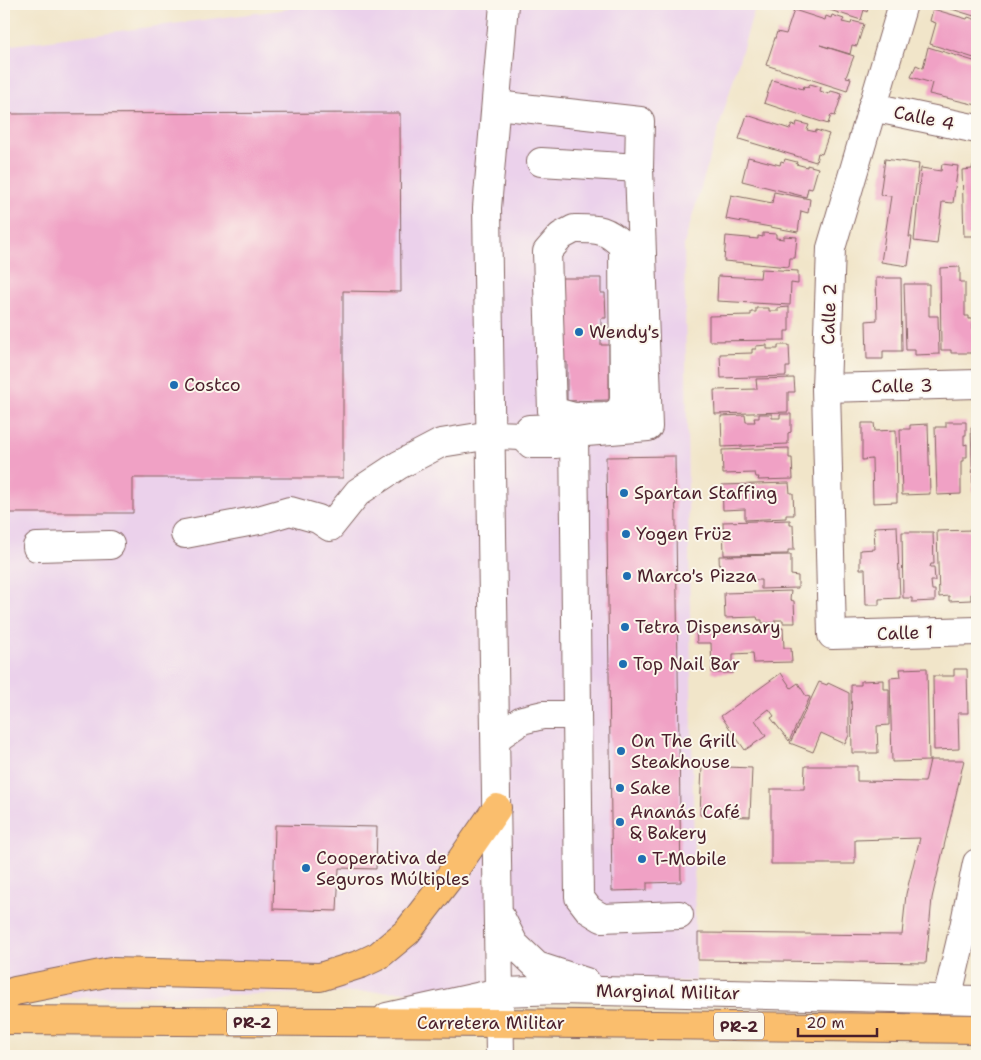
<svg xmlns="http://www.w3.org/2000/svg" width="981" height="1060" font-family="'Shantell Sans',sans-serif">
	<rect width="100%" height="100%" fill="#fbf7ec"/>
	<filter id="ink" filterUnits="userSpaceOnUse"><feTurbulence type="fractalNoise" baseFrequency=".02" numOctaves="2"/><feDisplacementMap in="SourceGraphic" scale="10" xChannelSelector="R" yChannelSelector="G"/><feConvolveMatrix kernelMatrix="1 2 1 2 8 2 1 2 1" color-interpolation-filters="sRGB"/></filter>
	<filter id="wash" filterUnits="userSpaceOnUse"><feTurbulence type="fractalNoise" baseFrequency=".0096" numOctaves="4" result="noise"/><feDisplacementMap in="SourceGraphic" scale="20" xChannelSelector="R" yChannelSelector="G"/><feGaussianBlur stdDeviation="1.12" result="paint"/><feColorMatrix in="noise" values="0 0 0 0 0 0 0 0 0 0 0 0 0 0 0 0 0 1.4 0 .05"/><feComposite in="paint" operator="in"/></filter>
	<g filter="url(#wash)">
		<rect width="100%" height="100%" fill="#f1e5c9"/>
		<path fill="#ebd1eb" d="M289 4H756L684 244 696 981 463 990 76 998 4 995V46L288 9Z"/>
		<g id="blocks">
			<g fill="#f0a1c5">
				<path d="M811 4H869L867 12 864 10 861 20Z"/>
				<path d="M936 4H977V17Z"/>
				<path d="M933 9 967 19 968 17 977 20V59L930 44 936 23 930 21Z"/>
				<path d="M794 10 825 20 826 16 831 18 832 15 844 19 842 22 851 24 852 21 864 24 857 46 852 45 850 54 820 45 854 56 846 77 851 78 847 91 766 65 777 32 786 34Z"/>
				<path d="M928 47 977 62V105L929 94 932 83 911 77 916 65 923 68Z"/>
				<path d="M772 80 803 89 804 86 808 87 810 84 821 87 820 91 829 94 831 91 842 94 835 116 831 115 828 124 764 103Z"/>
				<path d="M400 113 401 292 343 291V478H133V513H4V114Z"/>
				<path d="M747 115 790 129 792 125 796 126 797 122 809 125 807 130 816 132V130L829 134 822 154 818 153 816 162 739 139Z"/>
				<path d="M748 157 780 165 781 161 784 162 785 159 797 162 796 164 807 167V165L818 168 812 189 808 188 806 197 742 181Z"/>
				<path d="M885 159 919 164 909 237H912L908 266 881 262 891 196 880 195Z"/>
				<path d="M942 164 958 166 953 203 942 202 937 244 914 241 921 168 941 171Z"/>
				<path d="M973 165H977V236H964L962 170 972 169Z"/>
				<path d="M774 192 810 199 808 213 801 211 798 232 726 219 731 195 772 203Z"/>
				<path d="M763 233 776 234V238L784 239V236L797 237 795 258H790L789 267 724 261 726 236 758 239V236L763 237Z"/>
				<path d="M960 267V282H965V316H969V319H973V353H951V350H941L940 268Z"/>
				<path d="M761 269 798 271V284L791 283 790 305 717 301 718 276 760 278Z"/>
				<path d="M560 278H601V293H605L606 318H601V345H609V400L567 401V362L561 363Z"/>
				<path d="M876 278H901L902 351H883V359H867L866 321 877 320Z"/>
				<path d="M904 284H929V316H938L939 354 915 355V350H906Z"/>
				<path d="M789 307V331H785V340L709 341V316L751 315V312H756V308H769V311H778V308Z"/>
				<path d="M767 345V349H778V345H789L790 367H786V376L721 378 720 354 752 353V349H756V346Z"/>
				<path d="M794 378 795 392H788V412L715 414 714 390 757 389 756 379Z"/>
				<path d="M759 414H772V418H780V414H791V432L788 433V444L722 447 721 416 745 415 746 422H755L754 418H759Z"/>
				<path d="M946 422H966V435H964V445L967 444V457H964V461H961V494L937 495 935 427H946Z"/>
				<path d="M862 423H874L875 431 896 430 897 502 873 503 872 459 862 460Z"/>
				<path d="M928 424 930 494 902 495 900 429H910V425Z"/>
				<path d="M971 427H977V493H973Z"/>
				<path d="M789 448V458H792L793 479 758 480 759 477H756L755 473 723 474 722 450Z"/>
				<path d="M675 456 681 882 647 883V890L612 891 606 457Z"/>
				<path d="M789 483 790 493H793L794 515H786V518L745 520V509L723 510 722 485Z"/>
				<path d="M790 520V525H793L794 550H788V554L724 555 723 522Z"/>
				<path d="M975 524H977V565H976Z"/>
				<path d="M897 526 900 598 879 599V605H866L865 569H860V550L875 549 874 527Z"/>
				<path d="M972 530 974 594H971V600L949 601V596L939 597 937 531Z"/>
				<path d="M902 532H933L934 564H931L930 567H934L935 581H931L932 590H935V601L912 602V598H903Z"/>
				<path d="M791 555V575L798 576V588L761 589V580H720L719 556Z"/>
				<path d="M791 591 790 600 794 601 795 623H783V620H775V623H762V620H758L757 617 725 618 724 593Z"/>
				<path d="M783 628 784 648H791L792 662 754 663 753 653 733 654V673H712L711 643H697L696 631Z"/>
				<path d="M927 668 929 761 892 762 890 678 901 677 900 669Z"/>
				<path d="M954 669H967L968 713H958L959 749 934 750 933 676H954Z"/>
				<path d="M781 673 791 688 798 683 806 696 810 697 789 741 771 718 774 716 769 709 755 720 766 736 745 750 721 716Z"/>
				<path d="M883 680V689H889V725L877 726 878 753H852L851 685H861V681Z"/>
				<path d="M819 682 827 685 828 683 849 693V735L845 744 821 733 813 752 790 743Z"/>
				<path d="M930 760H964L932 898 926 963 698 960V933L902 935 906 894 920 838 855 840V864H771V789H804L805 766H857V781L925 782Z"/>
				<path d="M702 766 752 768 750 817 700 815Z"/>
				<path d="M275 825 377 827 376 869 339 868 337 911 273 909Z"/>
			</g>
		</g>
	</g>
	<g filter="url(#ink)">
		<use href="#blocks" fill-opacity="0" stroke="#846462" stroke-width="1"/>
		<g fill="none" stroke-linecap="round" stroke-linejoin="round">
			<defs>
				<g id="minor">
					<path d="M903 4 831 248 826 388 832 635 977 631"/>
					<path d="M496 105 640 121 639 168"/>
					<path d="M872 107 977 129"/>
					<path d="M541 162 639 168 648 427 574 433 579 897 589 910 602 918 679 915"/>
					<path d="M574 229C597 229 606 228 623 246L624 400 621 410 611 416 574 417 552 411 547 252 561 236Z"/>
					<path d="M826 388 977 384"/>
					<path d="M564 434 556 444H531L523 436 529 429 557 428 564 434 574 433V429"/>
					<path d="M185 534 259 520 290 511 318 519 330 527 358 492 399 465 441 443 491 435 523 436"/>
					<path d="M37 547 110 545"/>
					<path d="M496 738 522 720 543 715H576"/>
					<path d="M500 916 514 944 537 966 586 982"/>
					<path d="M947 999 964 927 977 863"/>
					<path d="M387 1017 500 992 560 990 977 1000"/>
					<path d="M500 1056 487 208 504 4"/>
				</g>
				<g id="major">
					<path d="M4 996 15 991 111 972 320 977 361 964 378 956 407 932 448 879 497 808"/>
					<path d="M4 1020 500 1023 977 1029"/>
				</g>
			</defs>
			<use href="#minor" stroke="#846462" stroke-width="30"/>
			<use href="#major" stroke="#846462" stroke-width="30"/>
			<use href="#minor" stroke="#fff" stroke-width="28"/>
			<use href="#major" stroke="#fabe6d" stroke-width="28"/>
		</g>
	</g>
	<g fill="#1f6fb2" stroke="#fbf7ec" stroke-width="2">
		<circle cx="579" cy="332" r="5"/>
		<circle cx="174" cy="385" r="5"/>
		<circle cx="624" cy="493" r="5"/>
		<circle cx="626" cy="534" r="5"/>
		<circle cx="627" cy="576" r="5"/>
		<circle cx="625" cy="627" r="5"/>
		<circle cx="623" cy="664" r="5"/>
		<circle cx="621" cy="751" r="5"/>
		<circle cx="620" cy="788" r="5"/>
		<circle cx="620" cy="822" r="5"/>
		<circle cx="642" cy="859" r="5"/>
		<circle cx="306" cy="868" r="5"/>
	</g>
	<g text-anchor="middle" stroke-width="4" stroke-linejoin="round" paint-order="stroke">
		<g fill="#fbf7ec" stroke="#7f6065" stroke-width="1">
			<rect x="227" y="1008.5" width="50" height="27" rx="4"/>
			<rect x="714" y="1012.5" width="50" height="27" rx="4"/>
		</g>
		<g font-size="16" font-weight="bold" fill="#4a1f2b">
			<text x="252" y="1028">PR-2</text>
			<text x="739" y="1032">PR-2</text>
		</g>
		<g font-size="18" fill="#4a1f2b" stroke="#fbf7ec">
			<text transform="translate(924 118) rotate(12)" y="6">Calle 4</text>
			<text transform="translate(829 314) rotate(-88)" y="6">Calle 2</text>
			<text transform="translate(902 386) rotate(-1)" y="6">Calle 3</text>
			<text transform="translate(905 633) rotate(-2)" y="6">Calle 1</text>
			<text transform="translate(668 992) rotate(1)" y="6">Marginal Militar</text>
			<text x="491" y="1029">Carretera Militar</text>
		</g>
		<g font-size="18" fill="#4a1f2b" stroke="#fbf7ec" text-anchor="start">
			<text x="589" y="338">Wendy's</text>
			<text x="184" y="391">Costco</text>
			<text x="634" y="499">Spartan Staffing</text>
			<text x="636" y="540">Yogen Früz</text>
			<text x="637" y="582">Marco's Pizza</text>
			<text x="635" y="633">Tetra Dispensary</text>
			<text x="633" y="670">Top Nail Bar</text>
			<text x="631" y="747">On The Grill<tspan x="631" dy="21">Steakhouse</tspan></text>
			<text x="630" y="794">Sake</text>
			<text x="630" y="818">Ananás Café<tspan x="630" dy="21">&amp; Bakery</tspan></text>
			<text x="316" y="864">Cooperativa de<tspan x="316" dy="21">Seguros Múltiples</tspan></text>
			<text x="652" y="865">T-Mobile</text>
		</g>
	</g>
	<rect width="981" height="1060" fill="none" stroke="#fbf7ec" stroke-width="20"/>
	<path d="M798 1028v8h79v-8" fill="none" stroke="#4a1f2b" stroke-width="2.5"/>
	<text x="806" y="1028" font-size="15" fill="#4a1f2b" stroke="#fbf7ec" stroke-width="4" paint-order="stroke">20 m</text>
</svg>
